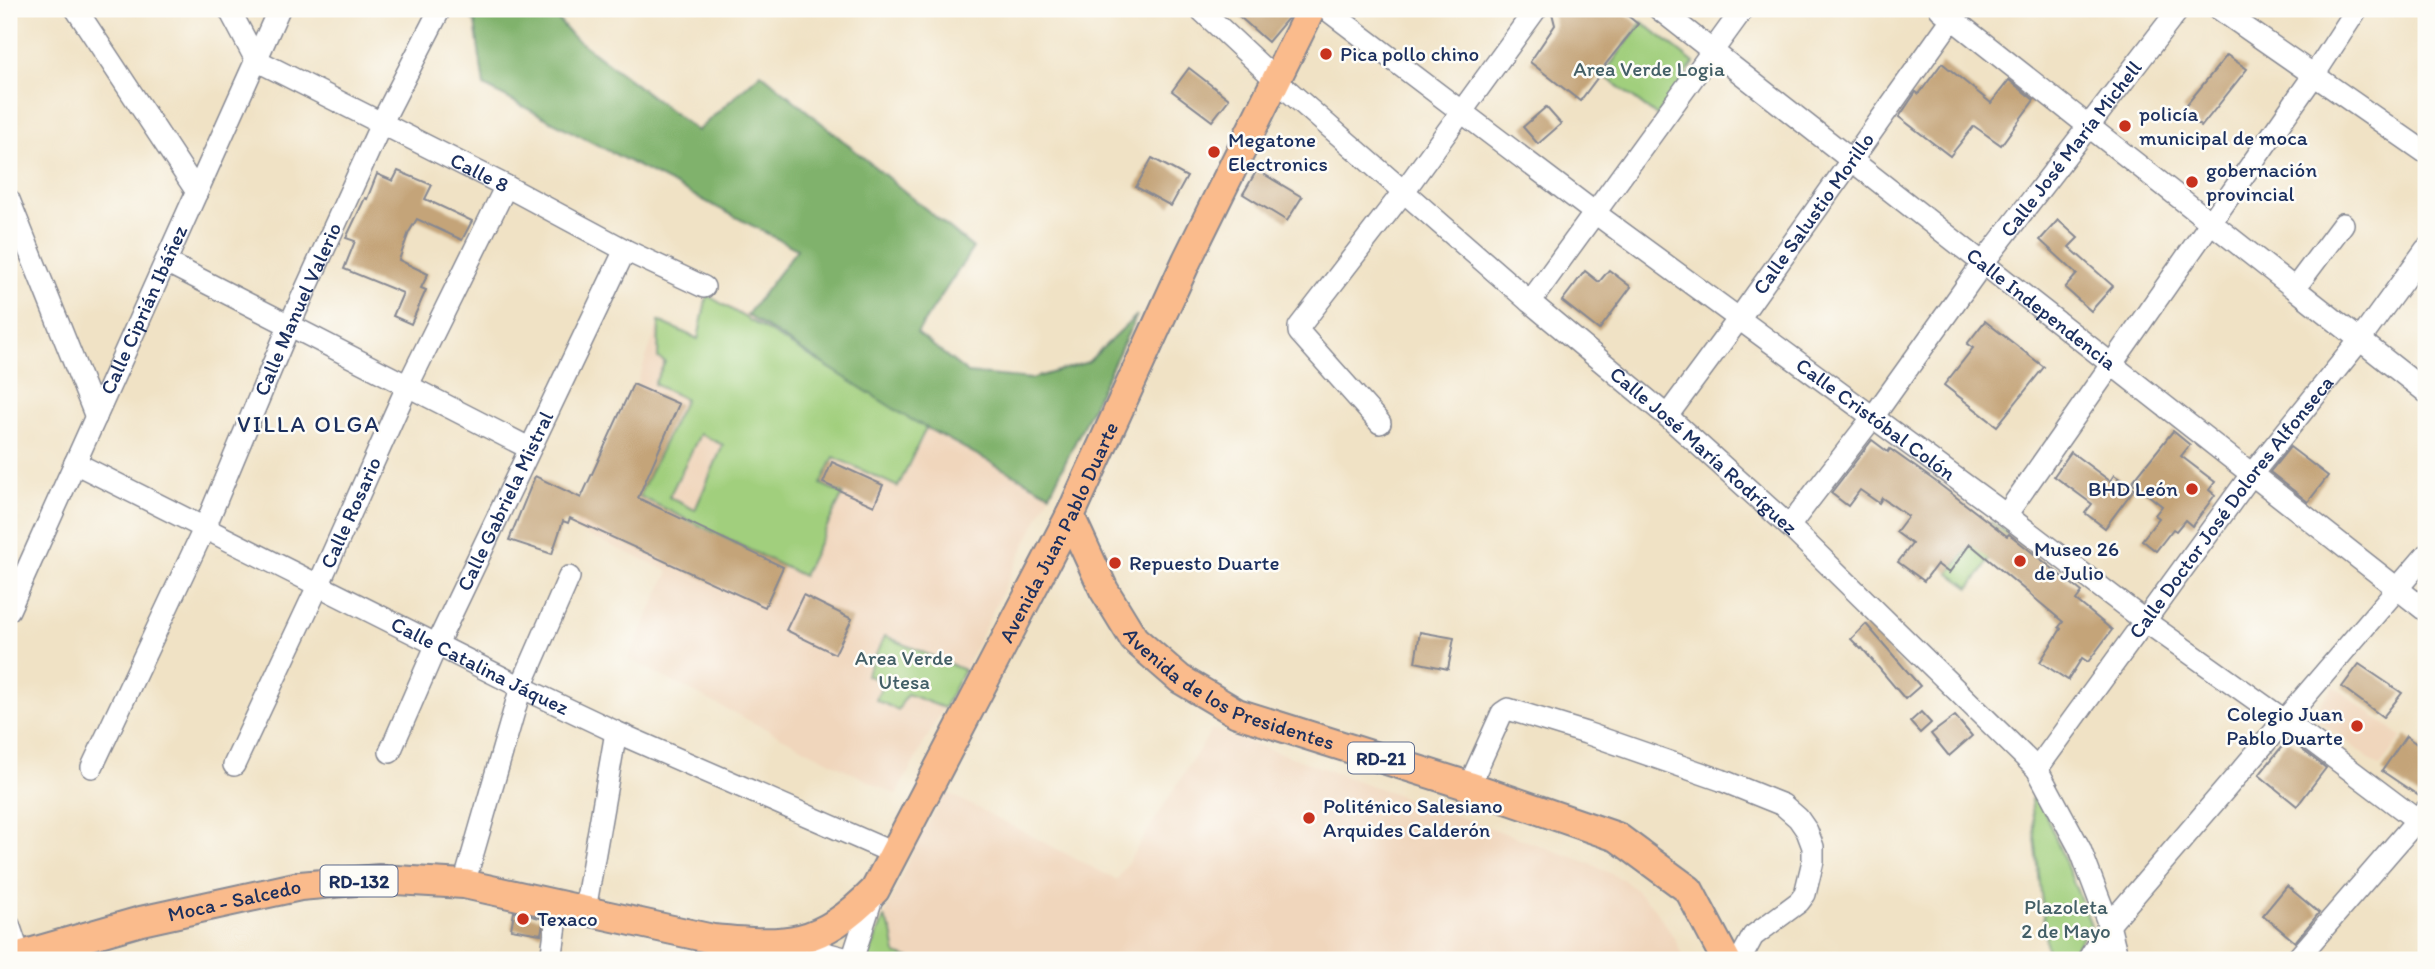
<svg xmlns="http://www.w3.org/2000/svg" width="2435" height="969" font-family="Itim,sans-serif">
	<rect width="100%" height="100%" fill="#fdfcf7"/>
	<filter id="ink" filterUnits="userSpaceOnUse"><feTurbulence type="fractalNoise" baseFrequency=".0143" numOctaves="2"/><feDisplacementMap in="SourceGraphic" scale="14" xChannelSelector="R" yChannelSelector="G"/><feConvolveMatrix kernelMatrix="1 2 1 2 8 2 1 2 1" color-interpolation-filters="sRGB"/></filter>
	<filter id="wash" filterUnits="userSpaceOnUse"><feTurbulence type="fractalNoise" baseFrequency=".00686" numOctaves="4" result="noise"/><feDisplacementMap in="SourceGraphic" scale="28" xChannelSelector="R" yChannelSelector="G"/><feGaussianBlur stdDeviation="1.57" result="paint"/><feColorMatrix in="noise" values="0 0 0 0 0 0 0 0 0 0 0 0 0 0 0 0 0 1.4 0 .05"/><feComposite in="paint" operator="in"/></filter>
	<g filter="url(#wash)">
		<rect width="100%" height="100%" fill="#f0e2c5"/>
		<g fill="#f0d6bc">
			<path d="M707 295 747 315 908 418 1050 494 964 670 896 795 628 659 669 571 573 529 636 386 659 321 698 339Z"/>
			<path d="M2334 686 2402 737 2380 767 2312 715Z"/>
			<path d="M1212 729 1589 863 1624 880 1652 905 1675 939 1684 960H914L895 954 892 931 884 918 915 845 946 792 1117 880Z"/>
		</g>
		<g fill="#a1cf7d" stroke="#5e7f6e" stroke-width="2" fill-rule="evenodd">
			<path d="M1642 22 1694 63 1657 116 1603 75Z"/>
			<path d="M707 295 927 426 898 487 834 457 821 484 843 494 803 576 639 496 685 399 654 384 665 362 658 358 659 321 698 339ZM700 434 723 445 695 510 669 497Z"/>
			<path d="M1991 522 2008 533 1970 588 1949 573Z"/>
			<path d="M885 636 964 670 944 708 907 694 898 710 876 700 883 682 866 675Z"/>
			<path d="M2039 798 2091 925 2067 960H2048L2031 799Z"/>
			<path d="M884 918 892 931 896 954 914 960H867Z"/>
		</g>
		<path fill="#80b26c" stroke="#4e7065" stroke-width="2" d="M462 9H549L571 35 697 131 761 73 973 248 917 333 968 373 1031 379 1088 362 1137 315 1050 494 908 418 747 315 797 249 484 86 475 22Z"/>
		<g id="blocks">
			<g fill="#c4a479">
				<path d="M1231 9H1279L1289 17 1268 42Z"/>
				<path d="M1551 9H1619L1638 24 1605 65 1606 66 1580 101 1530 62 1555 25Z"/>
				<path d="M2227 55 2247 69 2201 127 2183 109Z"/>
				<path d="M1942 63 1991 103 2009 80 2034 100 2001 145 1974 126 1950 156 1899 117 1916 92 1919 94Z"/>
				<path d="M1189 68 1229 99 1212 121 1172 91Z"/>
				<path d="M1546 107 1561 124 1538 144 1523 127Z"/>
				<path d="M1152 158 1187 177 1171 206 1136 187Z"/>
				<path d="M1257 170 1302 197 1287 221 1243 194Z"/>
				<path d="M398 171 432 185 425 199 472 221 462 240 417 219 409 232 399 260 428 274 421 288 426 290 411 324 393 316 403 293 344 269 355 241 346 238 365 198 367 199 377 174 393 181Z"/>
				<path d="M2058 220 2078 238 2069 247 2113 286 2091 311 2065 288 2077 274 2040 240Z"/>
				<path d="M1609 270 1631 287 1599 330 1562 301 1585 271 1599 282Z"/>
				<path d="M1985 321 2044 367 1997 426 1944 385 1973 348 1967 344Z"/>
				<path d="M633 384 679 404 638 498 783 567 765 607 570 518 568 523 563 521 552 554 509 540 535 476 581 498Z"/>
				<path d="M2173 431 2190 445 2181 456 2215 482 2209 490 2215 495 2192 526 2185 520 2176 531 2173 529 2156 551 2142 540 2159 518 2155 515 2162 506 2132 482Z"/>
				<path d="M1872 440 1888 452 1890 449 1935 481 2007 536 2009 534 2082 592 2076 600 2112 630 2088 662 2082 658 2068 680 2040 662 2061 629 2059 627 2063 622 1970 544 1949 573 1937 564 1924 581 1898 562 1912 544 1896 532 1908 516 1882 498 1879 503 1860 490 1848 506 1831 493Z"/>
				<path d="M2290 447 2328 476 2308 502 2270 472Z"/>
				<path d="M2071 452 2110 481 2114 475 2134 489 2105 528 2085 513 2092 504 2054 476Z"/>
				<path d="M832 462 883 485 874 506 823 483Z"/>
				<path d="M803 595 852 619 835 654 786 630Z"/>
				<path d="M1866 624 1920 686 1905 699 1862 648 1861 649 1851 639Z"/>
				<path d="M1420 632 1454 638 1448 669 1415 662Z"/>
				<path d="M2359 664 2402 693 2383 717 2342 687Z"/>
				<path d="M1921 712 1931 723 1920 733 1910 722Z"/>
				<path d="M1955 716 1972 736 1949 756 1931 734Z"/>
				<path d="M2406 736 2426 751V798H2422L2382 771Z"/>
				<path d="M2288 739 2326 768 2297 806 2259 775Z"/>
				<path d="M2287 886 2319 913 2295 942 2263 915Z"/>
				<path d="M514 912 544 919 541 934 511 929Z"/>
			</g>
		</g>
	</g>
	<g filter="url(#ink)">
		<use href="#blocks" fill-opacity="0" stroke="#868892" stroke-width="2"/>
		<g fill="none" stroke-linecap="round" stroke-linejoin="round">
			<defs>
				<g id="minor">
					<path d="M76 9 197 192"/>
					<path id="s1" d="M229 9 256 60 506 186 625 250 704 287"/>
					<path id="s2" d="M1200 9 1277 81 1530 302 1667 416 1789 526 2037 769 2080 849 2109 925 2118 960"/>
					<path id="s3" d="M1326 9 1595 213 2006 515 2145 621 2284 720 2426 827"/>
					<path id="s4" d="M1659 9 2426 611"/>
					<path d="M1940 9 2426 392"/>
					<path d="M2219 9 2426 153"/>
					<path d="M9 200 96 417"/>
					<path d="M166 262 529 448"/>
					<path d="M2295 288 2343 224"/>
					<path d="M1530 302 1743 9"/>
					<path id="s5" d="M1667 416 1738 320 1959 9"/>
					<path d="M1380 423 1299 332V327L1404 191 1536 9"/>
					<path id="s6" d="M75 463 521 687 616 732 893 853"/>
					<path d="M2006 515 2314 75 2357 9"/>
					<path id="s7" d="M1789 526 1873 417 1983 263 2179 9"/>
					<path id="s8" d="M9 610 279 9"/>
					<path id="s9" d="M390 752 436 646 625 250"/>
					<path id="s10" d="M234 765 318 586 407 387 506 186"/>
					<path id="s11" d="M92 767 205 527 289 326 382 122 440 9"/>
					<path id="s12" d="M2037 769 2251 475 2360 340 2426 249"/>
					<path d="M1469 786 1502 713 1508 709 1586 733 1721 780 1783 805 1798 818 1807 831 1813 847V861L1805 894 1799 902 1753 936 1740 960"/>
					<path d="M464 884 521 687 569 577"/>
					<path d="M585 910 616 732"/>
					<path d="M9 925 19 954"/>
					<path d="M786 943 852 960"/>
					<path d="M741 948 780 960"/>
					<path d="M551 960 559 904"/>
					<path d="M852 960 874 892"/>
					<path d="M2088 960 2109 925 2426 555"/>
					<path d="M2296 960 2425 811"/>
				</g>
				<g id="major">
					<path id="s13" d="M1070 516 1104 590 1134 639 1180 679 1237 713 1469 786 1617 837 1689 890 1726 960"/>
					<path id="s14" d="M9 959 141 921 300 886 379 879 464 884 713 939C788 946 819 947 875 890L1070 516 1187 260 1311 9"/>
				</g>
			</defs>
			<use href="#minor" stroke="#868892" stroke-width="24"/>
			<use href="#major" stroke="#868892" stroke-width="32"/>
			<use href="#minor" stroke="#fff" stroke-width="21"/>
			<use href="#major" stroke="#fabb8c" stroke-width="28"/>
		</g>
	</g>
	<g fill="#c8321e" stroke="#fdfcf7" stroke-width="2.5">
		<circle cx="1326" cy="54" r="7"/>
		<circle cx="2125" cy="126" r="7"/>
		<circle cx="1214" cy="152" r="7"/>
		<circle cx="2192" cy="182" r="7"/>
		<circle cx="2192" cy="489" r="7"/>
		<circle cx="2020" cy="561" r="7"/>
		<circle cx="1115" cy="563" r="7"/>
		<circle cx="2357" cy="726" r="7"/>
		<circle cx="1309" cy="818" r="7"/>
		<circle cx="523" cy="919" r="7"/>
	</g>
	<g text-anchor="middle" stroke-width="5" stroke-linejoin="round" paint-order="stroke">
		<g fill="#fdfcf7" stroke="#5f6c8c" stroke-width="2">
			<rect x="1348" y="742.5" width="66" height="31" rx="5"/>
			<rect x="320.5" y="865.5" width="77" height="31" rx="5"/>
		</g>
		<g font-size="19" font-weight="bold" fill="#1b2f5e">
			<text x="1381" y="765">RD-21</text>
			<text x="359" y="888">RD-132</text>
		</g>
		<g font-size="21" fill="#1b2f5e" stroke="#fdfcf7" text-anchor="start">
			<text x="1340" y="61">Pica pollo chino</text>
			<text x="2139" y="121">policía<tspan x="2139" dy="24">municipal de moca</tspan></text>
			<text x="1228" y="147">Megatone<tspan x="1228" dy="24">Electronics</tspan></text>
			<text x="2206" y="177">gobernación<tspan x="2206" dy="24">provincial</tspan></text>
			<text x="2178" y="496" text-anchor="end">BHD León</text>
			<text x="2034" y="556">Museo 26<tspan x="2034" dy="24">de Julio</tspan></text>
			<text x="1129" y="570">Repuesto Duarte</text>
			<text x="2343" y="721" text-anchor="end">Colegio Juan<tspan x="2343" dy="24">Pablo Duarte</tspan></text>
			<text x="1323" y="813">Politénico Salesiano<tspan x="1323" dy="24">Arquides Calderón</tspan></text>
			<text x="537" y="926">Texaco</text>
		</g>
		<g font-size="21" fill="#435f67" stroke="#fdfcf7">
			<text x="1649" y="76">Area Verde Logia</text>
			<text x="904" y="665">Area Verde<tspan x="904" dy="24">Utesa</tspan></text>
			<text x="2066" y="914">Plazoleta<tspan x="2066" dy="24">2 de Mayo</tspan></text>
		</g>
		<g font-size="21" fill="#1b2f5e" stroke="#fdfcf7">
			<text dy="7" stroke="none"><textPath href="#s7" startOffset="471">Calle José María Michell</textPath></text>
			<text dy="7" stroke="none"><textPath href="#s1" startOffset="308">Calle 8</textPath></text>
			<text dy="7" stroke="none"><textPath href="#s5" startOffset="250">Calle Salustio Morillo</textPath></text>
			<text dy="7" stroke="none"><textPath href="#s8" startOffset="329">Calle Ciprián Ibáñez</textPath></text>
			<text dy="7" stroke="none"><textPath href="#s11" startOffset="502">Calle Manuel Valerio</textPath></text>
			<text dy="7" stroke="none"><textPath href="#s4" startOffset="486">Calle Independencia</textPath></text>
			<text dy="7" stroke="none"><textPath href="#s3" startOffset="686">Calle Cristóbal Colón</textPath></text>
			<text dy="7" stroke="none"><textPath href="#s2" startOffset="670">Calle José María Rodríguez</textPath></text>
			<text dy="7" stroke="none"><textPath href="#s9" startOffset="276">Calle Gabriela Mistral</textPath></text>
			<text dy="7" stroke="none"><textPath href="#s12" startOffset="326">Calle Doctor José Dolores Alfonseca</textPath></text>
			<text dy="7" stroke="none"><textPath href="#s10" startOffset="278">Calle Rosario</textPath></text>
			<text dy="7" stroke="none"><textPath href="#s14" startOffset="1300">Avenida Juan Pablo Duarte</textPath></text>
			<text dy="7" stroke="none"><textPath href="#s6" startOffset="453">Calle Catalina Jáquez</textPath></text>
			<text dy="7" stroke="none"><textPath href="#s13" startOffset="248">Avenida de los Presidentes</textPath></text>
			<text dy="7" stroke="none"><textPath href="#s14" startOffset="233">Moca - Salcedo</textPath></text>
		</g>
		<g font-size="23" letter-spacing="2" fill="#1b2f5e" stroke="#fdfcf7">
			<text x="309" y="432">VILLA OLGA</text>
		</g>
	</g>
	<rect width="2435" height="969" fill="none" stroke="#fdfcf7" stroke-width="35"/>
</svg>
